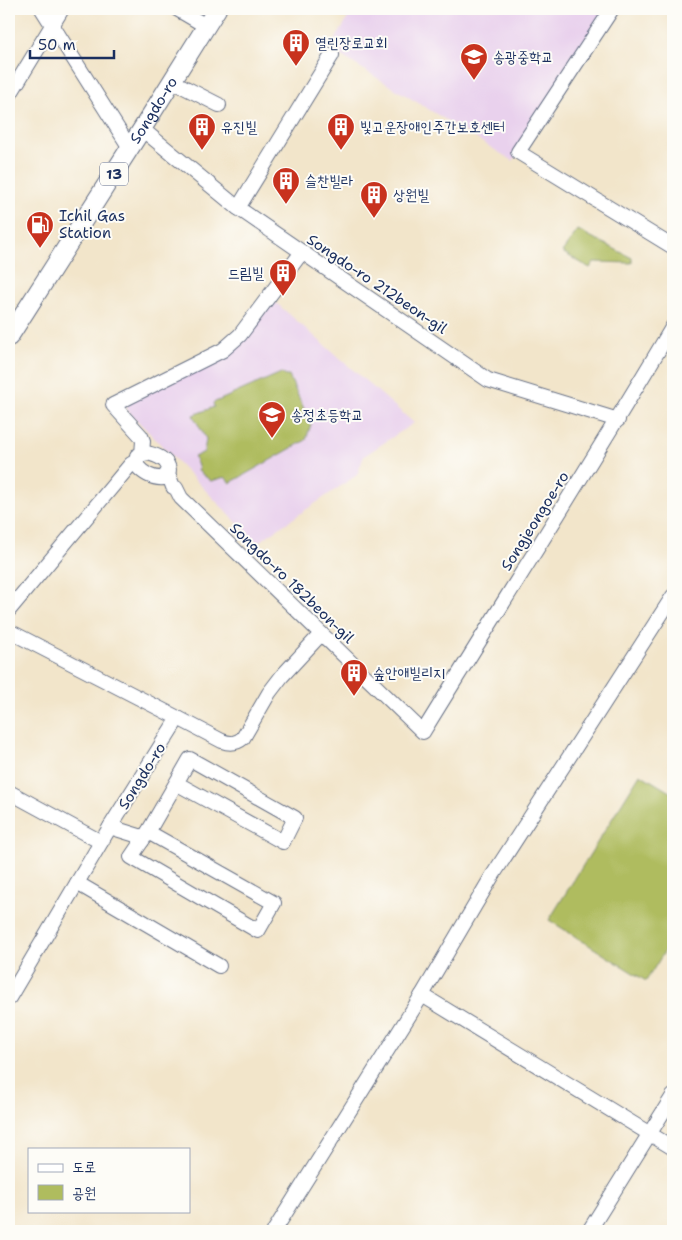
<svg xmlns="http://www.w3.org/2000/svg" width="682" height="1240" font-family="'Shantell Sans','Poor Story',sans-serif">
	<rect width="100%" height="100%" fill="#fdfcf7"/>
	<filter id="ink" filterUnits="userSpaceOnUse"><feTurbulence type="fractalNoise" baseFrequency=".02" numOctaves="2"/><feDisplacementMap in="SourceGraphic" scale="10" xChannelSelector="R" yChannelSelector="G"/><feConvolveMatrix kernelMatrix="1 2 1 2 8 2 1 2 1" color-interpolation-filters="sRGB"/></filter>
	<filter id="wash" filterUnits="userSpaceOnUse"><feTurbulence type="fractalNoise" baseFrequency=".0096" numOctaves="4" result="noise"/><feDisplacementMap in="SourceGraphic" scale="20" xChannelSelector="R" yChannelSelector="G"/><feGaussianBlur stdDeviation="1.12" result="paint"/><feColorMatrix in="noise" values="0 0 0 0 0 0 0 0 0 0 0 0 0 0 0 0 0 1.4 0 .05"/><feComposite in="paint" operator="in"/></filter>
	<g filter="url(#wash)">
		<rect width="100%" height="100%" fill="#f2e5ca"/>
		<g fill="#e9d1ed">
			<path d="M353 9H612L513 161 330 49Z"/>
			<path d="M275 302 414 423 364 456 357 475 257 543 128 411 126 404 240 345 265 312Z"/>
		</g>
		<g fill="#afbc5e" stroke="#65765e">
			<path d="M578 230 632 258V263L594 262 590 268 562 252Z"/>
			<path d="M281 373 286 376H289L311 424 306 440 230 483 225 477 211 481 198 471 199 468 194 457 204 452 206 439 193 415 214 407 213 403Z"/>
			<path d="M640 774 673 794V938L646 981 549 920Z"/>
		</g>
	</g>
	<g filter="url(#ink)">
		<g fill="none" stroke-linecap="round" stroke-linejoin="round">
			<defs>
				<g id="minor">
					<path d="M42 9 130 148"/>
					<path d="M177 9 206 26"/>
					<path d="M612 9 518 152 673 247"/>
					<path d="M172 81 219 105"/>
					<path d="M9 96 62 9"/>
					<path d="M142 129 238 208 488 380 618 420"/>
					<path d="M238 208 332 55"/>
					<path d="M147 453C156 455 168 459 169 470L164 478C153 479 144 474 137 466V456Z"/>
					<path d="M142 454 143 441 141 436 113 405 223 350 240 335 302 252"/>
					<path d="M168 473 173 487 176 488 181 498 423 732C506 597 592 463 673 326"/>
					<path d="M9 610 131 464 136 461"/>
					<path d="M9 631 178 718 110 827 9 998"/>
					<path d="M178 718 222 741C230 744 236 744 243 738L269 693 282 676 321 634"/>
					<path d="M9 792 101 842"/>
					<path d="M110 827 139 836 142 841"/>
					<path d="M148 832 274 903 258 931 131 857Z"/>
					<path d="M148 832 190 759 295 818 283 842 176 783"/>
					<path d="M77 883 219 966"/>
					<path d="M422 995 673 1148"/>
					<path d="M274 1231 422 995 491 878 673 596"/>
					<path d="M589 1231 673 1096"/>
				</g>
				<g id="major">
					<path id="s1" d="M9 337 142 129 217 9"/>
				</g>
			</defs>
			<use href="#minor" stroke="#666f84" stroke-width="16"/>
			<use href="#major" stroke="#666f84" stroke-width="20"/>
			<use href="#minor" stroke="#fff" stroke-width="14"/>
			<use href="#major" stroke="#fff" stroke-width="18"/>
		</g>
	</g>
	<defs>
		<symbol id="building-pin" viewBox="-11 -11 22 30"><path d="M0 17L-7.5 6A9.5 9.5 0 1 1 7.5 6Z" fill="#c8321e" stroke="#fdfcf7"/><path d="M-4-6H4V6H1V3H-1V6H-4ZM-2.5-4.3h1.7v1.8h-1.7ZM.8-4.3h1.7v1.8H.8ZM-2.5-1h1.7V.8h-1.7ZM.8-1h1.7V.8H.8Z" fill="#fff"/></symbol>
		<symbol id="school-pin" viewBox="-11 -11 22 30"><path d="M0 17L-7.5 6A9.5 9.5 0 1 1 7.5 6Z" fill="#c8321e" stroke="#fdfcf7"/><path d="M0-5L7-2L0 1L-7-2ZM-4 1L0 2.5L4 1V4Q0 6-4 4Z" fill="#fff"/></symbol>
		<symbol id="fuel-pin" viewBox="-11 -11 22 30"><path d="M0 17L-7.5 6A9.5 9.5 0 1 1 7.5 6Z" fill="#c8321e" stroke="#fdfcf7"/><path d="M-5.5-6h7V0h2V4h1.3V-2.5L3-4.5l.8-.8L6-3V5H2.5V1h-1V6h-7ZM-4.2-4.7v3.2H.2V-4.7Z" fill="#fff"/></symbol>
	</defs>
	<g fill-rule="evenodd">
		<use href="#building-pin" x="280" y="27" width="32" height="43"/>
		<use href="#school-pin" x="458" y="41" width="32" height="43"/>
		<use href="#building-pin" x="186" y="111" width="32" height="43"/>
		<use href="#building-pin" x="325" y="111" width="32" height="43"/>
		<use href="#building-pin" x="270" y="165" width="32" height="43"/>
		<use href="#building-pin" x="358" y="179" width="32" height="43"/>
		<use href="#fuel-pin" x="24" y="209" width="32" height="43"/>
		<use href="#building-pin" x="267" y="257" width="32" height="43"/>
		<use href="#school-pin" x="256" y="399" width="32" height="43"/>
		<use href="#building-pin" x="338" y="657" width="32" height="43"/>
	</g>
	<g text-anchor="middle" stroke-width="4" stroke-linejoin="round" paint-order="stroke">
		<rect fill="#fdfcf7" stroke="#5f6c8c" stroke-width="1" x="100" y="162.5" width="28" height="23" rx="4"/>
		<g font-size="14" font-weight="bold" fill="#1b2f5e">
			<text x="114" y="179">13</text>
		</g>
		<g font-size="15" fill="#1b2f5e" stroke="#fdfcf7" text-anchor="start">
			<text x="315" y="48">열린장로교회</text>
			<text x="493" y="62">송광중학교</text>
			<text x="221" y="132">유진빌</text>
			<text x="360" y="132">빛고운장애인주간보호센터</text>
			<text x="305" y="186">슬찬빌라</text>
			<text x="393" y="200">상원빌</text>
			<text x="59" y="221">Ichil Gas<tspan x="59" dy="17">Station</tspan></text>
			<text x="264" y="278" text-anchor="end">드림빌</text>
			<text x="291" y="420">송정초등학교</text>
			<text x="373" y="678">숲안애빌리지</text>
		</g>
		<g font-size="15" fill="#1b2f5e" stroke="#fdfcf7">
			<text dy="5" stroke="none"><textPath href="#s1" startOffset="269">Songdo-ro</textPath></text>
			<text transform="translate(377 284) rotate(34)" y="5">Songdo-ro 212beon-gil</text>
			<text transform="translate(535 521) rotate(-58)" y="5">Songjeongoe-ro</text>
			<text transform="translate(292 583) rotate(44)" y="5">Songdo-ro 182beon-gil</text>
			<text transform="translate(142 776) rotate(-58)" y="5">Songdo-ro</text>
		</g>
	</g>
	<rect width="682" height="1240" fill="none" stroke="#fdfcf7" stroke-width="30"/>
	<rect x="28" y="1148" width="162" height="65" fill="#fdfcf7" stroke="#a3aaba"/>
	<rect x="38" y="1164" width="25" height="8" fill="#ffffff" stroke="#a3aaba"/>
	<text x="72" y="1172" font-size="15" fill="#1b2f5e">도로</text>
	<rect x="38" y="1185" width="25" height="15" fill="#afbc5e" stroke="#a3aaba"/>
	<text x="72" y="1198" font-size="15" fill="#1b2f5e">공원</text>
	<path d="M30 50v8h84v-8" fill="none" stroke="#1b2f5e" stroke-width="2.5"/>
	<text x="38" y="50" font-size="15" fill="#1b2f5e" stroke="#fdfcf7" stroke-width="4" paint-order="stroke">50 m</text>
</svg>
